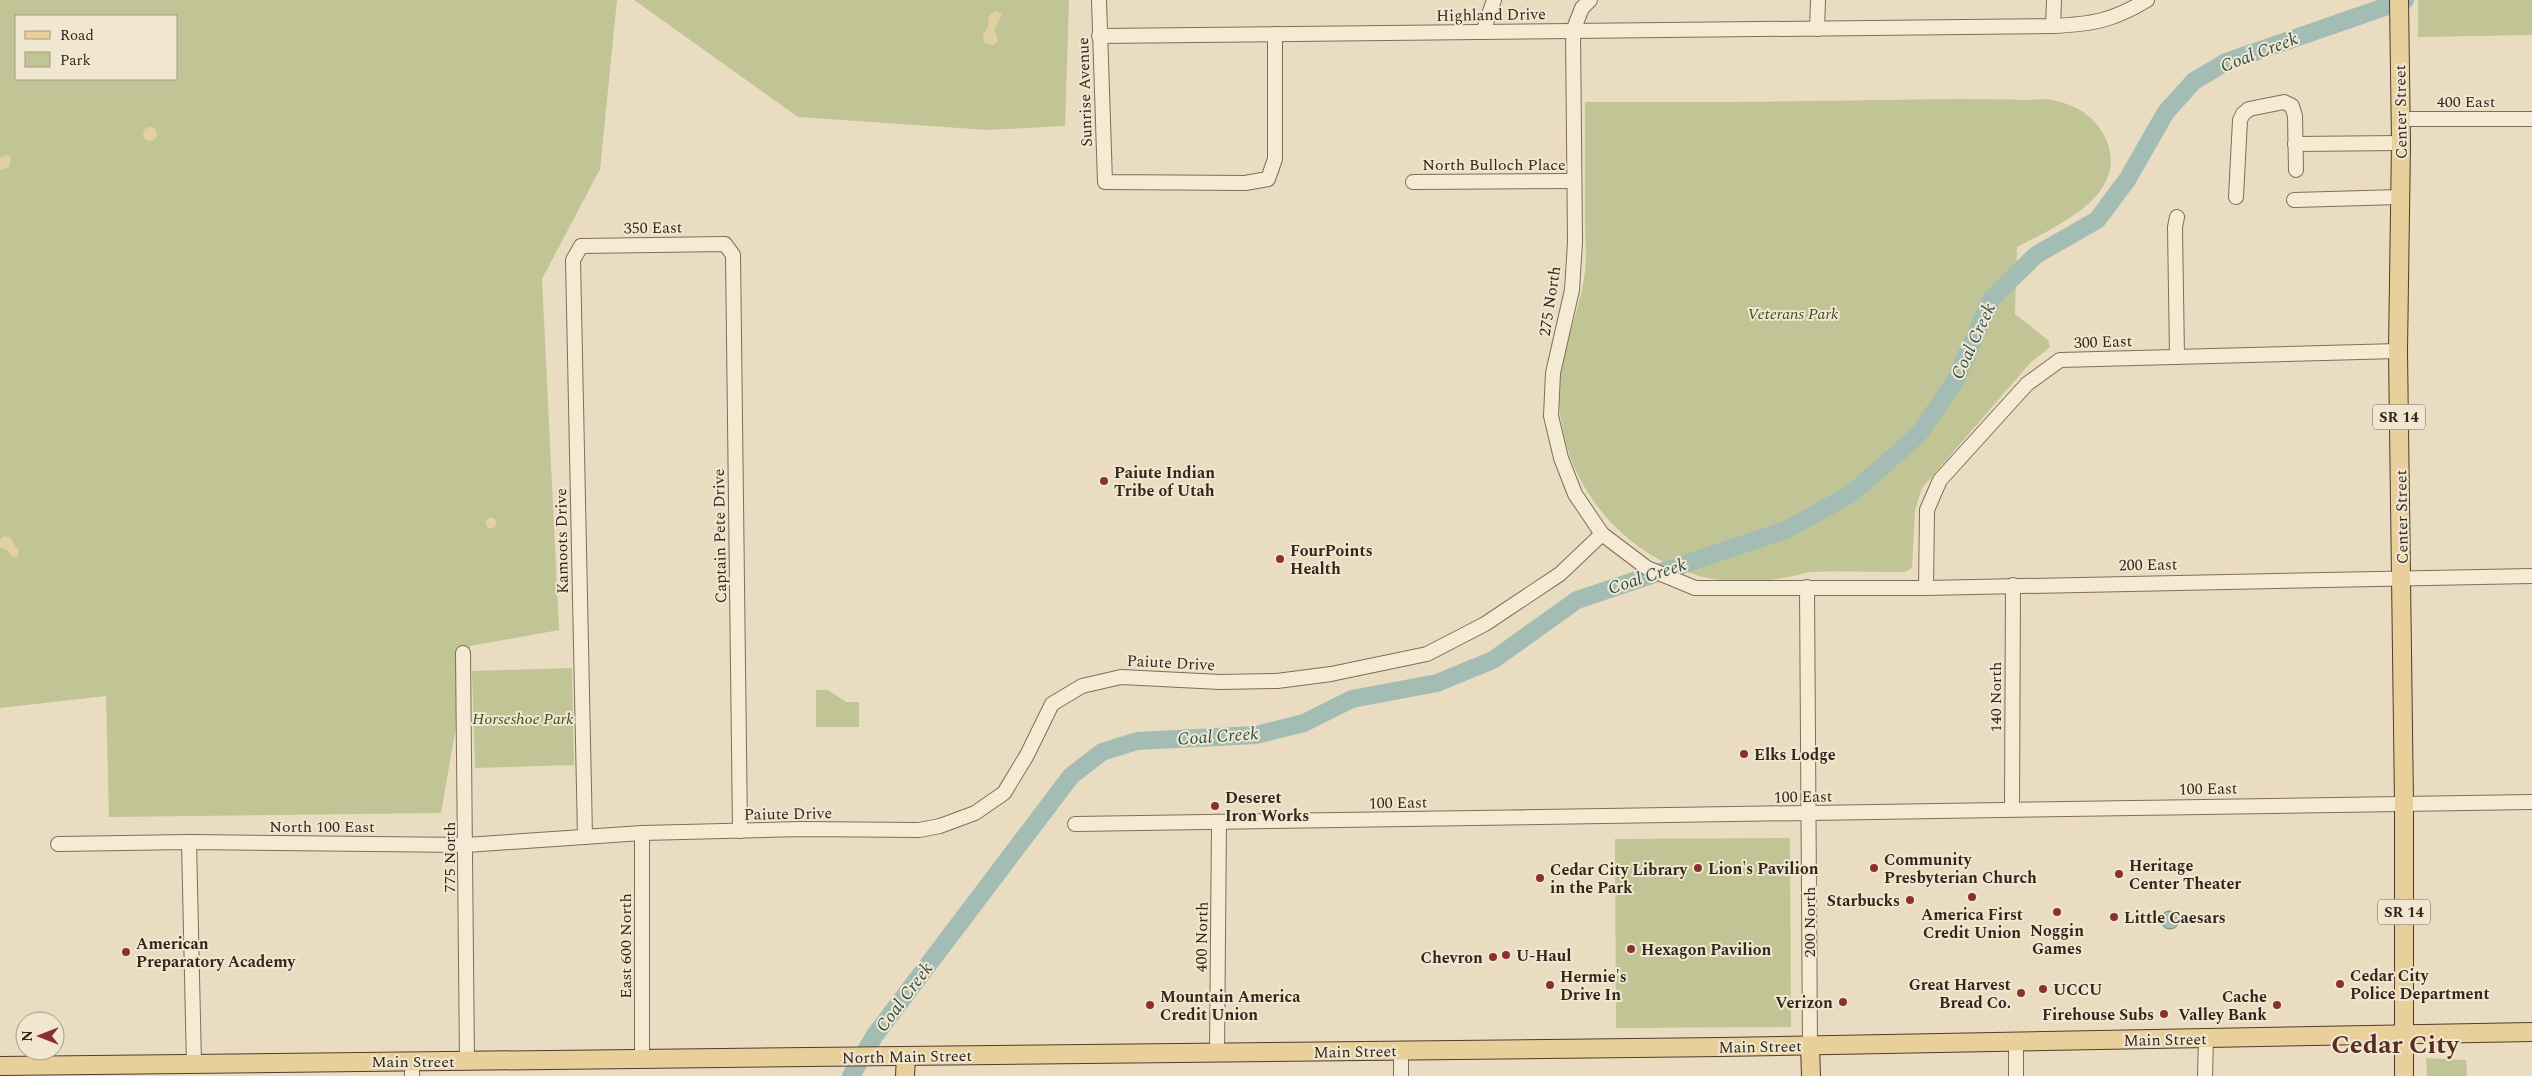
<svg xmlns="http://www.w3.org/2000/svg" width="2532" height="1076" font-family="Spectral,serif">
	<rect width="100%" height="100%" fill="#e9dcc1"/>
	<g fill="#c1c596" fill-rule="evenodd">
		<path d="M0 0H617L600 169 542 279 559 630 470 646 441 813 109 817 106 696 0 708ZM16 16H176V79H16Z"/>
		<path d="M634 0H1069L1065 126 988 130 798 117Z"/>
		<path d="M2418 0H2532V35L2418 37Z"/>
		<path d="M1953 99C1977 99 2002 99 2026 100 2035 100 2047 98 2056 101 2077 106 2094 116 2104 135 2134 194 2057 226 2017 247L2015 314 2048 340 2050 347 2031 362 1922 488 1915 510 1912 568 1905 572C1873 572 1841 571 1810 572 1803 573 1796 576 1788 577 1767 581 1741 583 1720 580 1631 567 1561 488 1559 397 1558 354 1580 314 1585 272 1587 253 1585 234 1585 215 1585 177 1585 139 1585 102H1736Z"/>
		<path d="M572 668 574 765 475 768 472 671Z"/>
		<path d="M816 690H828L846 702H859V727H816Z"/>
		<path d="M1790 838 1791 1027 1616 1028 1615 839Z"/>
		<path d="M2426 1058 2466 1060 2467 1076H2427Z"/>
	</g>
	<g fill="#e3d0a0">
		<path d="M995 11 1002 14 994 29 998 41 994 45 984 43 983 36 988 27 989 16Z"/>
		<circle cx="150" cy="134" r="7"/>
		<path d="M8 154 11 159 9 167 0 170V158Z"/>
		<circle cx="491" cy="523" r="5.5"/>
		<path d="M5 536 11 538 16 548 19 550 18 557 13 558 7 550 0 547V539Z"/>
	</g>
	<circle fill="#a3bcb4" stroke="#6b8881" cx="2170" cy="920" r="9"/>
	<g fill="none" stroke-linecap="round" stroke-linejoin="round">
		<path stroke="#a3bcb4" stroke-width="18" d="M851 1076 875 1035 1071 776 1102 752 1137 741 1256 735 1304 723 1352 699 1437 683 1493 660 1577 600 1786 530 1851 494 1918 435 1955 381 1992 298 2036 255 2097 220 2127 180 2166 112 2194 81 2226 62 2405 0"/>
		<defs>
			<g id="minor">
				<path d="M1099 0 1105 182 1245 183 1268 179 1275 159V34"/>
				<path d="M1590 0 1582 8 1573 31 1575 242 1572 290 1553 373 1551 416 1561 458 1575 494 1602 534 1647 568 1695 588H1926L2532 576"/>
				<path d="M2053 26 2054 0"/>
				<path d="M1817 29 1818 0"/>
				<path d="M1483 32 1494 0"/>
				<path d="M1099 36 2053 26C2093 24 2112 21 2147 0"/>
				<path d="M2400 119H2532"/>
				<path d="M2295 144 2401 143"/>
				<path d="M1413 182 1574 181"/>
				<path d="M2236 197 2240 120 2243 114 2249 109 2284 102 2292 106 2295 116 2296 170"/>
				<path d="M2294 200 2400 197"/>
				<path d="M2177 217 2175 227 2177 357"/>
				<path d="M1807 587 1810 1046"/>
				<path d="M1926 588 1927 510 1940 480 2027 384 2060 360 2398 351"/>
				<path d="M463 653 467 1061"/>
				<path d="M2012 809 2013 585"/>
				<path d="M1075 824 2532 802"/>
				<path d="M642 833V1059"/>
				<path d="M585 837 573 260 581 246 725 244 733 255 740 831"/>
				<path d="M189 842 194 1064"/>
				<path d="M58 844 189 842 466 845 642 833 800 829 919 830 940 826 975 813 1004 793 1027 755 1052 704 1082 686 1121 677 1220 682 1277 681 1331 674 1427 654 1485 624 1560 574 1602 534"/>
				<path d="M2016 1041V1076"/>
				<path d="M1401 1051V1076"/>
				<path d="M1217 1053 1219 822"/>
				<path d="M412 1062V1076"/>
				<path d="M2205 1076 2206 1038"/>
			</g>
			<g id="major">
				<path d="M2399 0 2401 143 2398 351 2404 803V1076"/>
				<path d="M1810 1046 1811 1076"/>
				<path d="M0 1066 1721 1047 2532 1032"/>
				<path d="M905 1076 906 1056"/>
			</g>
		</defs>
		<use href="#minor" stroke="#806e5a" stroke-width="16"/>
		<use href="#major" stroke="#4e3d2e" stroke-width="20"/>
		<use href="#minor" stroke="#f5ead3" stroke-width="14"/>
		<use href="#major" stroke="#e9d09b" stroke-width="18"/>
	</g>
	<g fill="#8a3032" stroke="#f1e7d0" stroke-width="2">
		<circle cx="1104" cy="481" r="5"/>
		<circle cx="1280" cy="559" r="5"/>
		<circle cx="1744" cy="754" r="5"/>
		<circle cx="1215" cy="806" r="5"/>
		<circle cx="1698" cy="868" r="5"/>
		<circle cx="1874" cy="868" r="5"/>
		<circle cx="2119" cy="874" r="5"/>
		<circle cx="1540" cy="878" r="5"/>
		<circle cx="1972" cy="897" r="5"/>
		<circle cx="1910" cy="900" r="5"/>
		<circle cx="2057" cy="912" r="5"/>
		<circle cx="2114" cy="917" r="5"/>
		<circle cx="1631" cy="949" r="5"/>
		<circle cx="126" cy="952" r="5"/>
		<circle cx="1506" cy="955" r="5"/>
		<circle cx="1493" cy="957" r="5"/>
		<circle cx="2340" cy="984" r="5"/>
		<circle cx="1550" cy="985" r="5"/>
		<circle cx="2043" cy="989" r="5"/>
		<circle cx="2021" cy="993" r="5"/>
		<circle cx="1843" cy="1002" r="5"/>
		<circle cx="1150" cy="1005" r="5"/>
		<circle cx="2277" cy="1005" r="5"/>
		<circle cx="2164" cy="1014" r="5"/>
	</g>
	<g text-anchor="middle" stroke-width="4" stroke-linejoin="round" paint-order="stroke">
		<g fill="#f1e7d0" stroke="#6b6153" stroke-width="1">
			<rect x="2373" y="404.5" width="52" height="25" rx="4"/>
			<rect x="2378" y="899.5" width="52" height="25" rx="4"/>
		</g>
		<g font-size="15" font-weight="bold" fill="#32271d">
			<text x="2399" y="422">SR 14</text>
			<text x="2404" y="917">SR 14</text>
		</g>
		<g font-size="16" fill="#32271d" stroke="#f1e7d0">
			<text transform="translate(1491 14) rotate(-1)" y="6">Highland Drive</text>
			<text transform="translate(1084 92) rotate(-92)" y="6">Sunrise Avenue</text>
			<text x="2466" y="107">400 East</text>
			<text transform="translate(2400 112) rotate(-91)" y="6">Center Street</text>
			<text x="1494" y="170">North Bulloch Place</text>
			<text transform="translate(653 227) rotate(-1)" y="6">350 East</text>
			<text transform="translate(1549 301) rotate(-81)" y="6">275 North</text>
			<text transform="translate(2103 341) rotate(-2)" y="6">300 East</text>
			<text transform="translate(2401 517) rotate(-91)" y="6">Center Street</text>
			<text transform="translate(719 536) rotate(-91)" y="6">Captain Pete Drive</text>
			<text transform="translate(561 541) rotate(-91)" y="6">Kamoots Drive</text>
			<text transform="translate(2148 564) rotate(-1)" y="6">200 East</text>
			<text transform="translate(1171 662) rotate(3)" y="6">Paiute Drive</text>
			<text transform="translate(1995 697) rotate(-90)" y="6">140 North</text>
			<text transform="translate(2208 788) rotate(-1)" y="6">100 East</text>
			<text transform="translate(1803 796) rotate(-1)" y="6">100 East</text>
			<text transform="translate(1398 802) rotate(-1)" y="6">100 East</text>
			<text transform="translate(788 813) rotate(-1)" y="6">Paiute Drive</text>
			<text x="322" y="832">North 100 East</text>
			<text transform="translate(449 857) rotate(-90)" y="6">775 North</text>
			<text transform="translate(1809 922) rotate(-90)" y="6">200 North</text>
			<text transform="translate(1201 937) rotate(-89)" y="6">400 North</text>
			<text transform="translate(625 946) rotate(-90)" y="6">East 600 North</text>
			<text transform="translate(2165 1039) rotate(-1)" y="6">Main Street</text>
			<text transform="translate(1760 1046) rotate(-1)" y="6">Main Street</text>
			<text transform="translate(1355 1051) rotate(-1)" y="6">Main Street</text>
			<text transform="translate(907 1056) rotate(-1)" y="6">North Main Street</text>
			<text x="413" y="1067">Main Street</text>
		</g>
		<g font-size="16" font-style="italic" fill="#434c26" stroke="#f1e7d0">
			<text x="1793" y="319">Veterans Park</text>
			<text x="523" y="724">Horseshoe Park</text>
		</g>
		<g font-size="16" font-weight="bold" fill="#32271d" stroke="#f1e7d0" text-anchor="start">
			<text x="1114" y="478">Paiute Indian<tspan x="1114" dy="18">Tribe of Utah</tspan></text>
			<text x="1290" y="556">FourPoints<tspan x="1290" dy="18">Health</tspan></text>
			<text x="1754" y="760">Elks Lodge</text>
			<text x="1225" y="803">Deseret<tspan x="1225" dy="18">Iron Works</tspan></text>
			<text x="1884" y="865">Community<tspan x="1884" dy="18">Presbyterian Church</tspan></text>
			<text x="2129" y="871">Heritage<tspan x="2129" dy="18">Center Theater</tspan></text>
			<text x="1708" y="874">Lion's Pavilion</text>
			<text x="1550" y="875">Cedar City Library<tspan x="1550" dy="18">in the Park</tspan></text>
			<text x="1900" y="906" text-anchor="end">Starbucks</text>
			<text x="1972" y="920" text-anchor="middle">America First<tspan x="1972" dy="18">Credit Union</tspan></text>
			<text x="2124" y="923">Little Caesars</text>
			<text x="2057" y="936" text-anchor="middle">Noggin<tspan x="2057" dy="18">Games</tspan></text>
			<text x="136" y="949">American<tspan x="136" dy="18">Preparatory Academy</tspan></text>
			<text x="1641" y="955">Hexagon Pavilion</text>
			<text x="1516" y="961">U-Haul</text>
			<text x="1483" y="963" text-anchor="end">Chevron</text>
			<text x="2350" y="981">Cedar City<tspan x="2350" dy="18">Police Department</tspan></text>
			<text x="1560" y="982">Hermie's<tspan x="1560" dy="18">Drive In</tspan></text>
			<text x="2011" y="990" text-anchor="end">Great Harvest<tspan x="2011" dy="18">Bread Co.</tspan></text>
			<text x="2053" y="995">UCCU</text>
			<text x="1160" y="1002">Mountain America<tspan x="1160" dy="18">Credit Union</tspan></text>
			<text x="2267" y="1002" text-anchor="end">Cache<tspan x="2267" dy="18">Valley Bank</tspan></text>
			<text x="1833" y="1008" text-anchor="end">Verizon</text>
			<text x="2154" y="1020" text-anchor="end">Firehouse Subs</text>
		</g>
		<g font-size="18" font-style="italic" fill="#2e504d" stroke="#f1e7d0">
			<text transform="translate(2259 52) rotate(-21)" y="6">Coal Creek</text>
			<text transform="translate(1973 341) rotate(-65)" y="6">Coal Creek</text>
			<text transform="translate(1647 576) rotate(-18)" y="6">Coal Creek</text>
			<text transform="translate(1218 736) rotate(-4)" y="6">Coal Creek</text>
			<text transform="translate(904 997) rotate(-53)" y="6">Coal Creek</text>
		</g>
		<g font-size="26" font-weight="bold" fill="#5a2c21" stroke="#f1e7d0">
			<text x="2395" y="1053">Cedar City</text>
		</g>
	</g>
	<rect x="15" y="15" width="162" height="65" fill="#f1e7d0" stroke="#a59a88"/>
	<rect x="25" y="31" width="25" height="8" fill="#e9d09b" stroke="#a59a88"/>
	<text x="60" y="40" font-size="15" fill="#32271d">Road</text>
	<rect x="25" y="52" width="25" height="15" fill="#c1c596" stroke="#a59a88"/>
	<text x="60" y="65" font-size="15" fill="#32271d">Park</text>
	<g transform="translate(40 1036) rotate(270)"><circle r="24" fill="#f1e7d0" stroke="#a59a88"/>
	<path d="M0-4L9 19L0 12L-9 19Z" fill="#8a3032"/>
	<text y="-8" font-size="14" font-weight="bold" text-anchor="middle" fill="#32271d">N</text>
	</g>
</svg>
